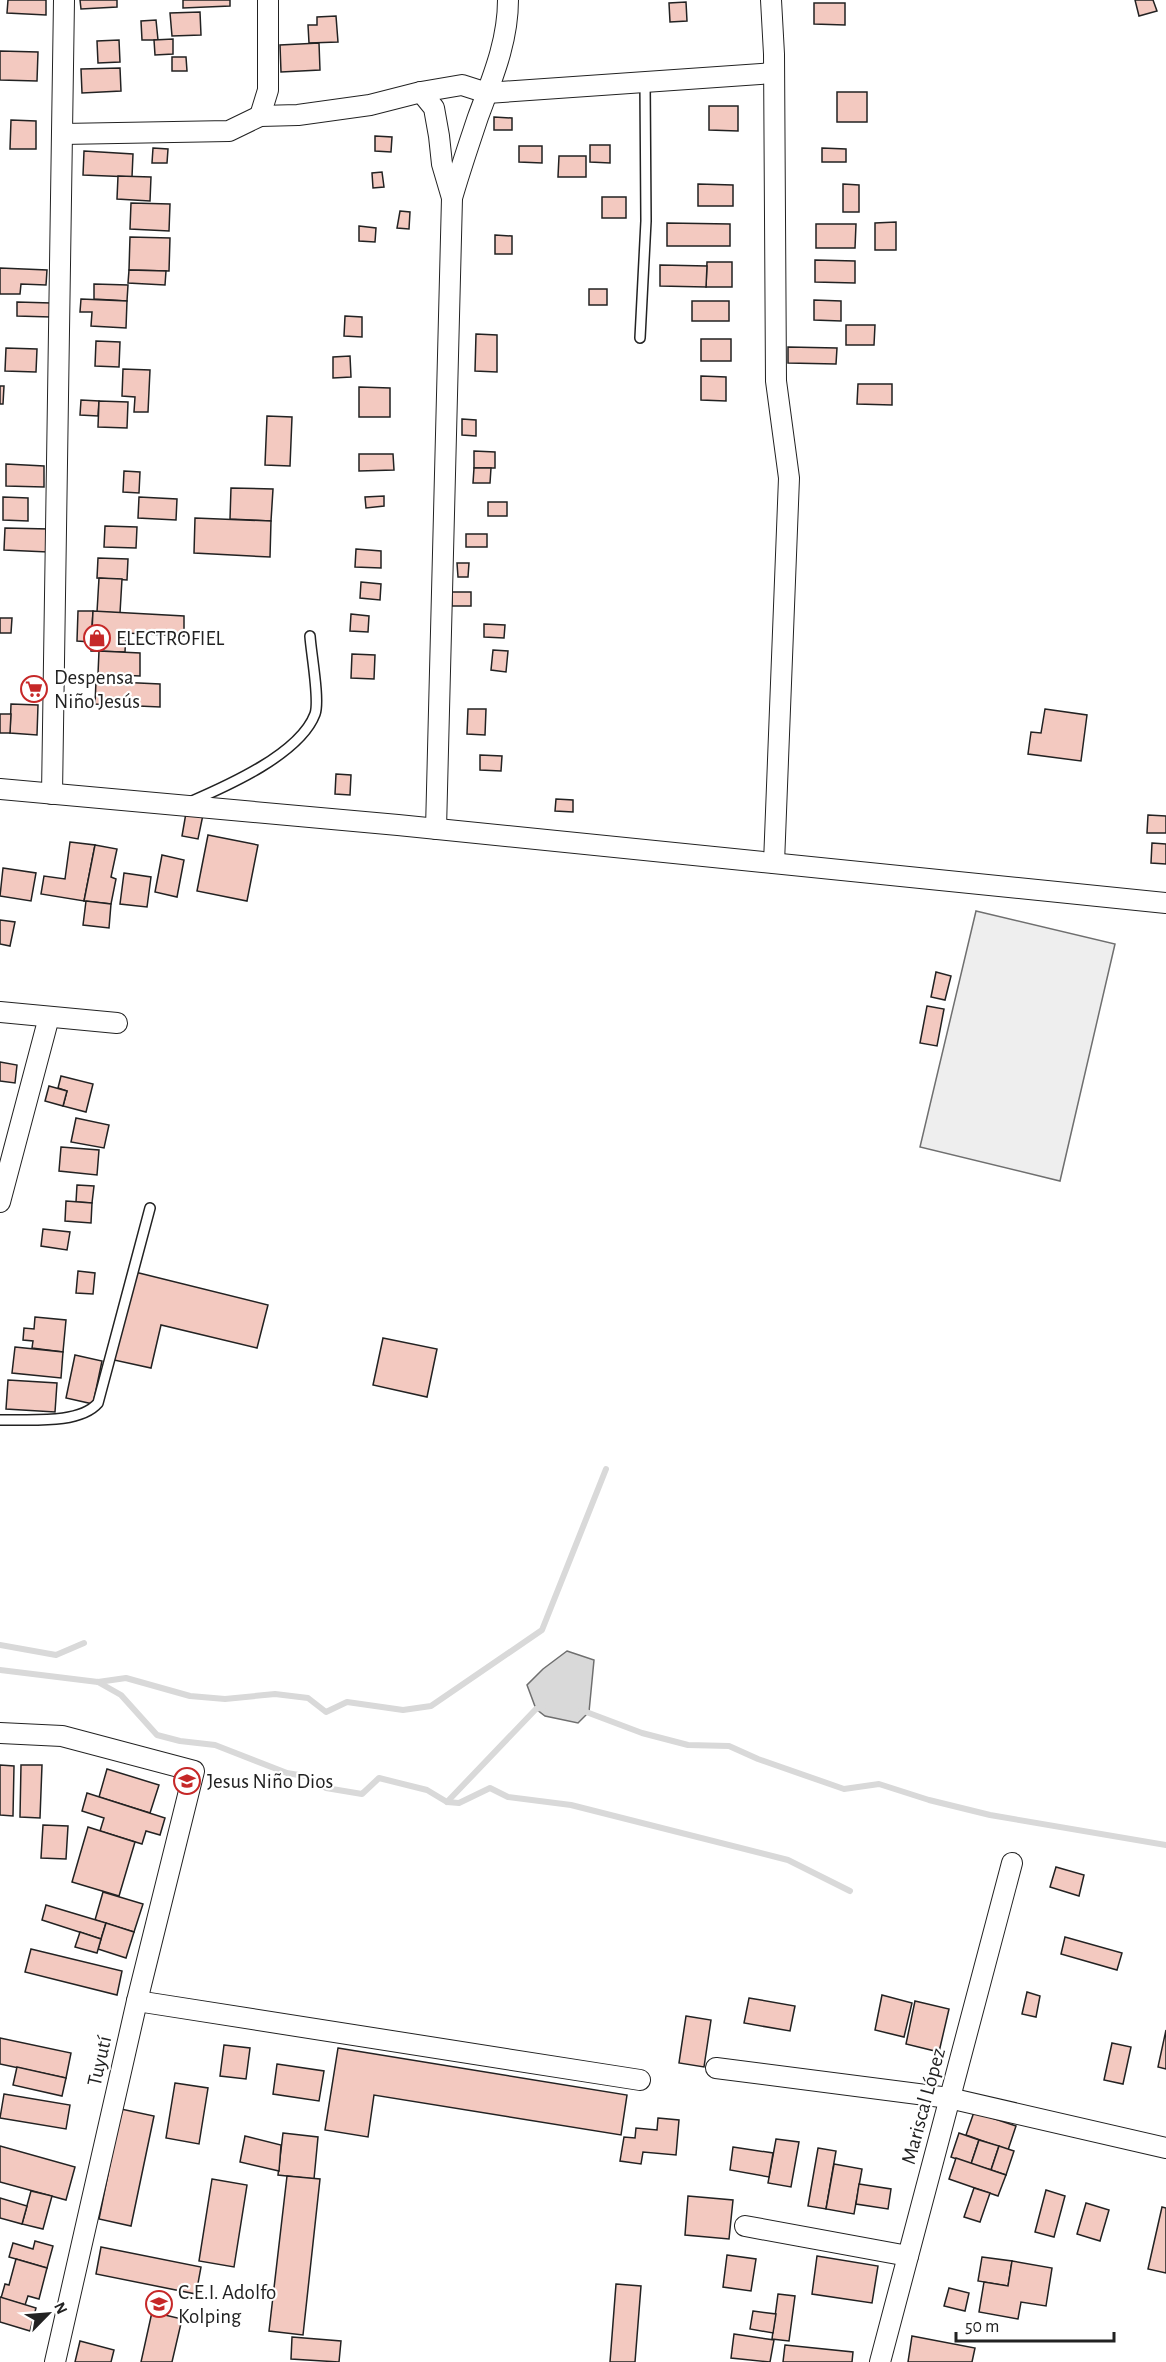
<svg xmlns="http://www.w3.org/2000/svg" width="1166" height="2362" font-family="'Alegreya Sans',sans-serif">
	<rect width="100%" height="100%" fill="#fff"/>
	<path fill="#eee" stroke="#6f6f6f" stroke-width="1.5" d="M976 911 1115 944 1060 1181 920 1147Z"/>
	<path fill="#d9d9d9" stroke="#6f6f6f" stroke-width="1.5" d="M567 1651 594 1660 589 1712 578 1723 545 1716 536 1709 527 1685 543 1669Z"/>
	<g fill="none" stroke-linecap="round" stroke-linejoin="round">
		<g stroke="#d9d9d9" stroke-width="6">
			<path d="M0 1645 56 1655 84 1643"/>
			<path d="M0 1670 98 1682 126 1678 190 1696 225 1699 275 1694 308 1698 326 1712 347 1702 403 1710 431 1706 542 1630 606 1469"/>
			<path d="M98 1682 121 1695 157 1735 180 1741 215 1745 287 1773 310 1777 326 1788 362 1794 379 1778 427 1790 447 1802 459 1803 490 1788 508 1797 571 1805 788 1860 850 1891"/>
			<path d="M581 1710 642 1733 688 1745 729 1746 758 1759 844 1789 879 1784 929 1800 990 1815 1166 1845"/>
			<path d="M447 1802 536 1709 543 1707"/>
		</g>
	</g>
	<g fill="#f3c9c0" stroke="#222" stroke-width="1.5">
		<path d="M8 0H46V15L7 13Z"/>
		<path d="M80 0H117V7L81 9Z"/>
		<path d="M183 0H230V6L183 8Z"/>
		<path d="M1135 0H1153L1157 11 1139 16Z"/>
		<path d="M686 2 687 21 670 22 669 3Z"/>
		<path d="M814 3H845V25L814 24Z"/>
		<path d="M200 12 201 35 172 36 170 13Z"/>
		<path d="M336 16 338 42 309 43 308 25H317V17Z"/>
		<path d="M156 20 158 40H142L141 21Z"/>
		<path d="M173 39V54L155 55 154 40Z"/>
		<path d="M119 40 120 62 98 63 97 41Z"/>
		<path d="M319 43 320 70 281 72 280 45Z"/>
		<path d="M0 51 38 52 37 81 0 80Z"/>
		<path d="M172 57H186L187 71H172Z"/>
		<path d="M120 68 121 91 82 93 81 69Z"/>
		<rect x="837" y="92" width="30" height="30"/>
		<path d="M709 106H738V131L709 130Z"/>
		<path d="M494 117 512 118V130H494Z"/>
		<path d="M11 120 36 121V149H10Z"/>
		<path d="M375 136 392 137 391 152 375 151Z"/>
		<path d="M590 145H610V163L590 162Z"/>
		<path d="M519 146H542V163L519 162Z"/>
		<path d="M153 148 168 149 167 163H152Z"/>
		<path d="M822 148 846 149V162H822Z"/>
		<path d="M84 151 133 154 132 177 83 175Z"/>
		<path d="M559 156H586V177H558Z"/>
		<path d="M382 172 384 187 373 188 372 173Z"/>
		<path d="M118 176 151 177 150 201 117 199Z"/>
		<path d="M698 184 733 185V206H698Z"/>
		<path d="M843 184 859 185V212H843Z"/>
		<rect x="602" y="197" width="24" height="21"/>
		<path d="M131 203 170 204 169 231 130 229Z"/>
		<path d="M400 211 410 212 409 229 397 228Z"/>
		<path d="M896 222V250H875V223Z"/>
		<path d="M667 223 730 224V246H667Z"/>
		<path d="M816 224H856L855 248H816Z"/>
		<path d="M359 226 376 228 375 242 359 241Z"/>
		<path d="M495 235 512 236V254H495Z"/>
		<path d="M130 237 170 238 169 271 129 270Z"/>
		<path d="M815 260 855 261V283L815 282Z"/>
		<path d="M707 262H732V287H706Z"/>
		<path d="M660 265 707 266 706 287 660 286Z"/>
		<path d="M0 268 47 270 46 285 21 284 20 294H0Z"/>
		<path d="M129 270 166 271 165 285 128 283Z"/>
		<path d="M94 284 128 285 127 301 94 299Z"/>
		<rect x="589" y="289" width="18" height="16"/>
		<path d="M81 299 127 301 126 328 91 326 92 312H80Z"/>
		<path d="M814 300 841 301V321L814 320Z"/>
		<rect x="692" y="301" width="37" height="20"/>
		<path d="M17 302 51 303V317L17 316Z"/>
		<path d="M345 316 362 317V337L344 336Z"/>
		<path d="M846 325H875L874 345H846Z"/>
		<path d="M476 334 497 335V372L475 371Z"/>
		<rect x="701" y="339" width="30" height="22"/>
		<path d="M96 341 120 342 119 367 95 366Z"/>
		<path d="M788 347 837 348 836 364 788 363Z"/>
		<path d="M6 348 37 349 36 372 5 371Z"/>
		<path d="M350 356 351 377 333 378V357Z"/>
		<path d="M123 369 150 370 148 412H134L135 397 122 396Z"/>
		<path d="M701 376 726 377V401L701 400Z"/>
		<path d="M858 384H892V405L857 404Z"/>
		<path d="M0 386H4L3 404H0Z"/>
		<path d="M359 387 390 388V417H359Z"/>
		<path d="M81 400 99 401 98 416 80 415Z"/>
		<path d="M99 401 128 402 127 428 98 427Z"/>
		<path d="M267 416 292 417 290 466 265 465Z"/>
		<path d="M462 419 476 420V436L462 435Z"/>
		<path d="M474 451 495 452V468H474Z"/>
		<path d="M359 454H393L394 470 359 471Z"/>
		<path d="M6 464 44 466V487L6 486Z"/>
		<path d="M474 468H491L490 483H473Z"/>
		<path d="M124 471 140 472 139 493 123 492Z"/>
		<path d="M231 488 273 489 271 521 230 519Z"/>
		<path d="M384 496V506L366 508 365 497Z"/>
		<path d="M3 497 28 498V521L3 520Z"/>
		<path d="M139 497 177 499 176 520 138 518Z"/>
		<rect x="488" y="502" width="19" height="14"/>
		<path d="M195 518 271 521 270 557 194 553Z"/>
		<path d="M105 526 137 527 136 548 104 547Z"/>
		<path d="M5 528 49 529 48 552 4 550Z"/>
		<rect x="466" y="534" width="21" height="13"/>
		<path d="M356 549 381 551V568L355 567Z"/>
		<path d="M98 558 128 559 127 580 97 578Z"/>
		<path d="M457 563H469L468 577H458Z"/>
		<path d="M99 578 122 579 120 613 97 612Z"/>
		<path d="M361 582 381 584 380 600 360 598Z"/>
		<rect x="452" y="592" width="19" height="14"/>
		<path d="M78 611H93L91 642 77 641Z"/>
		<path d="M93 611 184 616V636L126 633 125 652 91 651Z"/>
		<path d="M351 614 369 616 368 632 350 631Z"/>
		<path d="M0 618H12L11 633H0Z"/>
		<path d="M484 624 505 625 504 638 484 637Z"/>
		<path d="M493 650 508 651 506 672 491 670Z"/>
		<path d="M99 651 140 653V676L98 674Z"/>
		<path d="M352 654 375 655 374 679 351 678Z"/>
		<path d="M96 681 160 684V707L95 704Z"/>
		<path d="M11 704 38 705 37 735 10 733Z"/>
		<path d="M468 709H486L485 735 467 734Z"/>
		<path d="M1045 709 1087 715 1081 761 1028 754 1031 732 1041 733Z"/>
		<path d="M0 714H11L10 733H0Z"/>
		<path d="M480 755 502 756 501 771 480 770Z"/>
		<path d="M336 774 351 775 350 795 335 794Z"/>
		<path d="M556 799 573 800V812L555 811Z"/>
		<path d="M187 807 204 810 198 839 182 836Z"/>
		<path d="M1148 815 1166 816V833H1147Z"/>
		<path d="M208 835 258 845 247 901 197 891Z"/>
		<path d="M70 842 95 845 84 901 41 894 44 876 65 879Z"/>
		<path d="M1152 843 1166 844V864L1151 863Z"/>
		<path d="M95 845 117 849 111 877 116 879 111 904 84 901Z"/>
		<path d="M162 855 184 860 177 897 155 892Z"/>
		<path d="M3 868 36 873 31 901 0 896Z"/>
		<path d="M124 873 151 877 147 907 120 904Z"/>
		<path d="M86 901 111 904 109 928 83 925Z"/>
		<path d="M0 920 15 922 10 946 0 944Z"/>
		<path d="M936 972 951 976 945 1000 931 997Z"/>
		<path d="M927 1006 944 1009 937 1046 920 1043Z"/>
		<path d="M0 1062 17 1065 15 1083 0 1081Z"/>
		<path d="M61 1076 93 1084 86 1112 63 1106 67 1091 58 1088Z"/>
		<path d="M49 1086 67 1091 63 1106 45 1101Z"/>
		<path d="M76 1118 109 1125 104 1148 71 1142Z"/>
		<path d="M61 1147 99 1150 97 1175 59 1171Z"/>
		<path d="M77 1185 94 1186 92 1203 76 1202Z"/>
		<path d="M66 1201 92 1203 91 1223 65 1221Z"/>
		<path d="M43 1229 70 1232 67 1250 41 1246Z"/>
		<path d="M78 1271 95 1273 93 1294 76 1293Z"/>
		<path d="M135 1272 268 1305 257 1348 161 1325 151 1368 114 1360Z"/>
		<path d="M35 1317 66 1320 63 1352 32 1348 33 1341 23 1340 24 1328 34 1329Z"/>
		<path d="M383 1338 437 1349 427 1397 373 1385Z"/>
		<path d="M15 1347 63 1352 61 1378 12 1373Z"/>
		<path d="M75 1355 102 1361 93 1404 66 1398Z"/>
		<path d="M8 1380 57 1383 55 1412 6 1409Z"/>
		<path d="M0 1765 14 1766 13 1816 0 1815Z"/>
		<path d="M21 1765H42L40 1818 20 1817Z"/>
		<path d="M107 1769 159 1785 150 1813 99 1797Z"/>
		<path d="M87 1793 165 1818 160 1835 146 1831 142 1844 100 1831 104 1818 82 1811Z"/>
		<path d="M43 1825 68 1826 66 1859 41 1858Z"/>
		<path d="M88 1827 135 1842 119 1896 72 1882Z"/>
		<path d="M1056 1867 1084 1875 1079 1896 1050 1887Z"/>
		<path d="M103 1892 143 1904 134 1932 95 1920Z"/>
		<path d="M46 1905 106 1923 101 1939 42 1920Z"/>
		<path d="M106 1923 134 1932 126 1958 98 1949Z"/>
		<path d="M80 1932 101 1939 97 1953 75 1947Z"/>
		<path d="M1065 1937 1122 1953 1117 1970 1061 1954Z"/>
		<path d="M31 1949 122 1971 117 1995 25 1972Z"/>
		<path d="M1027 1992 1040 1996 1036 2017 1022 2014Z"/>
		<path d="M882 1995 912 2003 904 2037 875 2030Z"/>
		<path d="M749 1998 795 2006 790 2031 744 2023Z"/>
		<path d="M915 2001 949 2009 939 2052 906 2044Z"/>
		<path d="M686 2016 711 2020 704 2067 679 2063Z"/>
		<path d="M1166 2030V2069L1158 2067Z"/>
		<path d="M0 2038 71 2053 66 2078 0 2064Z"/>
		<path d="M1112 2043 1131 2047 1123 2084 1104 2080Z"/>
		<path d="M224 2045 250 2048 246 2079 220 2076Z"/>
		<path d="M338 2048 627 2095 621 2135 374 2095 368 2137 325 2130Z"/>
		<path d="M277 2064 324 2071 319 2101 273 2094Z"/>
		<path d="M17 2067 66 2078 62 2096 13 2085Z"/>
		<path d="M175 2083 208 2088 199 2144 166 2138Z"/>
		<path d="M4 2094 70 2105 66 2129 0 2118Z"/>
		<path d="M121 2109 154 2116 131 2226 99 2219Z"/>
		<path d="M974 2112 1016 2126 1008 2150 966 2135Z"/>
		<path d="M658 2118 679 2120 676 2155 643 2152 641 2164 620 2161 624 2137 635 2138 636 2128 657 2130Z"/>
		<path d="M283 2133 318 2137 314 2179 278 2175Z"/>
		<path d="M959 2133 979 2140 971 2164 951 2157Z"/>
		<path d="M245 2136 281 2145 279 2171 240 2162Z"/>
		<path d="M776 2139 799 2142 791 2187 768 2183Z"/>
		<path d="M979 2140 999 2146 991 2170 971 2164Z"/>
		<path d="M0 2146 75 2167 66 2200 0 2182Z"/>
		<path d="M999 2146 1014 2151 1006 2175 991 2170Z"/>
		<path d="M733 2147 773 2153 769 2177 730 2170Z"/>
		<path d="M818 2148 836 2151 826 2209 808 2206Z"/>
		<path d="M956 2158 1006 2175 998 2196 949 2179Z"/>
		<path d="M834 2164 862 2169 854 2214 826 2209Z"/>
		<path d="M287 2176 320 2179 303 2335 269 2331Z"/>
		<path d="M212 2179 247 2185 234 2267 199 2261Z"/>
		<path d="M859 2184 891 2189 888 2209 856 2204Z"/>
		<path d="M974 2188 990 2193 980 2222 964 2217Z"/>
		<path d="M1046 2190 1065 2196 1054 2237 1035 2232Z"/>
		<path d="M31 2191 52 2196 43 2229 22 2224Z"/>
		<path d="M688 2196 733 2200 729 2239 685 2235Z"/>
		<path d="M0 2198 27 2206 22 2224 0 2218Z"/>
		<path d="M1086 2203 1109 2210 1100 2241 1077 2234Z"/>
		<path d="M1162 2207 1166 2208V2273L1148 2269Z"/>
		<path d="M35 2241 53 2246 47 2268 9 2257 13 2243 33 2249Z"/>
		<path d="M101 2247 201 2267 196 2294 96 2274Z"/>
		<path d="M727 2255 756 2259 751 2291 723 2287Z"/>
		<path d="M817 2256 878 2266 872 2303 812 2294Z"/>
		<path d="M982 2257 1012 2261 1008 2286 978 2281Z"/>
		<path d="M16 2259 47 2268 39 2299 28 2296 25 2305 1 2298 5 2284 9 2285Z"/>
		<path d="M1012 2261 1052 2268 1046 2306 1021 2302 1018 2319 979 2312 984 2282 1008 2286Z"/>
		<path d="M616 2284 641 2286 635 2362H610Z"/>
		<path d="M949 2288 969 2293 965 2311 944 2306Z"/>
		<path d="M778 2294 795 2296 789 2341 772 2339Z"/>
		<path d="M0 2297 36 2308 30 2331 0 2322Z"/>
		<path d="M753 2311 776 2314 773 2333 750 2329Z"/>
		<path d="M152 2312 182 2319 172 2362H141Z"/>
		<path d="M734 2334 774 2340 770 2362 731 2358Z"/>
		<path d="M912 2336 975 2348 972 2362H908Z"/>
		<path d="M292 2337 341 2341 339 2362 291 2359Z"/>
		<path d="M80 2341 114 2350 111 2362H75Z"/>
		<path d="M785 2345 853 2352 852 2362H783Z"/>
	</g>
	<g fill="none" stroke-linecap="round" stroke-linejoin="round">
		<defs>
			<g id="lane">
				<path d="M640 338 646 221 645 82"/>
				<path d="M190 802C227 786 300 754 315 714 320 700 311 653 310 636"/>
				<path d="M0 1420C27 1419 79 1425 98 1403L150 1208"/>
			</g>
			<g id="street">
				<path d="M771 0 774 54 776 381 789 478 774 863"/>
				<path d="M421 92 434 108 439 136 442 164 452 198"/>
				<path d="M260 116 268 90V0"/>
				<path d="M62 134 229 131 260 116 298 115 370 105 421 92 462 85 487 93 774 73"/>
				<path d="M0 789 398 825 1166 903"/>
				<path d="M52 794 64 0"/>
				<path d="M436 829 452 198C460 170 469 144 478 117 492 79 508 42 508 0"/>
				<path d="M0 1012 117 1023"/>
				<path d="M0 1202 49 1017"/>
				<path d="M0 1733 62 1736 194 1771 137 2001 55 2362"/>
				<path d="M137 2001 640 2080"/>
				<path d="M716 2068 949 2098 1166 2148"/>
				<path d="M745 2226 908 2256"/>
				<path d="M880 2362 1012 1863"/>
			</g>
		</defs>
		<use href="#lane" stroke="#222" stroke-width="12"/>
		<use href="#street" stroke="#222" stroke-width="22"/>
		<use href="#lane" stroke="#fff" stroke-width="9"/>
		<use href="#street" stroke="#fff" stroke-width="20"/>
	</g>
	<defs>
		<symbol id="shop-ring" viewBox="-11 -11 22 22"><circle r="9.5" fill="#fff" stroke="#c62828" stroke-width="1.5"/><path d="M-5-2.5h2.3a2.7 3.5 0 0 1 5.4 0H5L5.5 6h-11ZM-1.5-2.5h3a1.5 2.3 0 0 0-3 0Z" fill="#c62828"/></symbol>
		<symbol id="supermarket-ring" viewBox="-11 -11 22 22"><circle r="9.5" fill="#fff" stroke="#c62828" stroke-width="1.5"/><path d="M-6-5.5h2.5l.6 2H6L4.5 2H-2.5L-4.4-4H-6ZM-1.5 3.2a1.3 1.3 0 1 0 .1 0ZM3 3.2a1.3 1.3 0 1 0 .1 0Z" fill="#c62828"/></symbol>
		<symbol id="school-ring" viewBox="-11 -11 22 22"><circle r="9.5" fill="#fff" stroke="#c62828" stroke-width="1.5"/><path d="M0-5L7-2L0 1L-7-2ZM-4 1L0 2.5L4 1V4Q0 6-4 4Z" fill="#c62828"/></symbol>
	</defs>
	<g fill-rule="evenodd">
		<use href="#shop-ring" x="82" y="623" width="30" height="30"/>
		<use href="#supermarket-ring" x="19" y="674" width="30" height="30"/>
		<use href="#school-ring" x="172" y="1766" width="30" height="30"/>
		<use href="#school-ring" x="144" y="2289" width="30" height="30"/>
	</g>
	<g text-anchor="middle" stroke-width="4.5" stroke-linejoin="round" paint-order="stroke">
		<g font-size="21" fill="#222" stroke="#fff" text-anchor="start">
			<text x="116" y="645">ELECTROFIEL</text>
			<text x="54" y="684">Despensa<tspan x="54" dy="24">Niño Jesús</tspan></text>
			<text x="207" y="1788">Jesus Niño Dios</text>
			<text x="178" y="2299">C.E.I. Adolfo<tspan x="178" dy="24">Kolping</tspan></text>
		</g>
		<g font-size="21" fill="#222" stroke="#fff">
			<text transform="translate(99 2061) rotate(-77)" y="7">Tuyutí</text>
			<text transform="translate(923 2106) rotate(-75)" y="7">Mariscal López</text>
		</g>
	</g>
	<g transform="translate(48 2314) rotate(65)" stroke="#ffffff" stroke-width="4.5" paint-order="stroke">
	<path d="M0-4.5L10 22L0 15L-10 22Z" fill="#222222"/>
	<text y="-9" font-size="16" font-weight="bold" text-anchor="middle" fill="#222222">N</text>
	</g>
	<path d="M956 2332v9h158v-9" fill="none" stroke="#222222" stroke-width="3"/>
	<text x="965" y="2332" font-size="18" fill="#222222" stroke="#ffffff" stroke-width="4.5" paint-order="stroke">50 m</text>
</svg>
